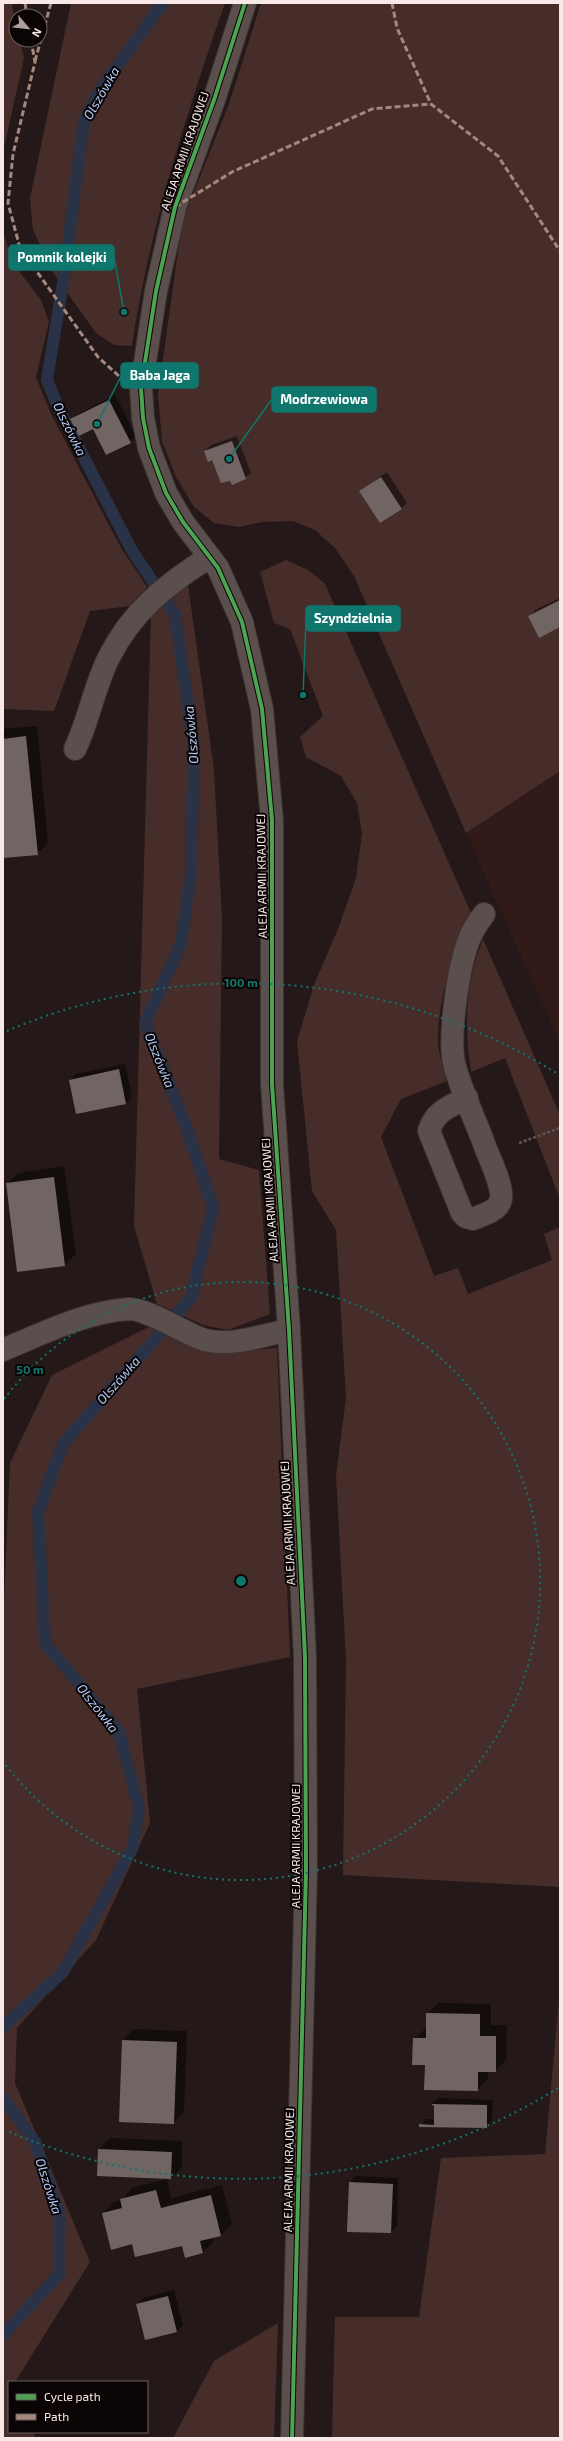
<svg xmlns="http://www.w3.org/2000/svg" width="563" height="2441" font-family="'Exo 2',sans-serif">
	<rect width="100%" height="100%" fill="#241918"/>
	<path fill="#321a18" d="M560 771V1042L466 833Z"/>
	<g fill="#462d2a">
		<path d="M3 3H14L12 7 16 25V40H20L24 58 3 152Z"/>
		<path d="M71 3H225C186 115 149 229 132 346L114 345 96 333 54 274 33 230 30 198Z"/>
		<path d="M261 3H560V771L466 833 354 576 335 548 315 530 293 521 262 522 239 527 214 523 194 507 176 477 162 441 158 395 182 222 229 104Z"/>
		<path d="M3 231 12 262 41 300 49 322 36 377 51 414 120 546 147 587 129 606 90 611 54 711 3 709Z"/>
		<path d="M286 560 308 570 325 584 471 913C455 953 437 998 438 1042 439 1055 444 1069 447 1081L401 1099 381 1137 434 1276 458 1268 468 1294 552 1260 544 1234 560 1227V1887L343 1875 346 1659 336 1475 346 1398 336 1230 312 1191 297 1041 314 985 338 929 356 878 362 833 357 803 341 776 306 757 300 737 323 716 290 629 274 623 260 572Z"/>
		<path d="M188 585 214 770 222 918 219 1159 259 1170 270 1314 228 1330 203 1325 157 1304 134 1226 151 613 172 593Z"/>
		<path d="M483 939 560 1115V1199L505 1058 471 1072C464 1026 465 983 483 939Z"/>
		<path d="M151 1326 231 1352 277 1348 290 1657 137 1689 150 1823 96 1940 17 2028 15 2083 90 2262 15 2382H9V2432H33L35 2438H3V1626L10 1463 52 1375Z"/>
		<path d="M560 1989V2438H332L335 2317H419L441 2158 545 2154Z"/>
		<path d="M278 2323 274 2438H173L214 2361Z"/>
	</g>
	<g fill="#0007">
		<path d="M115 395 136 436 130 442 72 419 78 414Z"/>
		<path d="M237 436 251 473 245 478 213 459 205 451 211 445Z"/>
		<path d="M387 472 407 503 401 509 360 491Z"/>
		<path d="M560 598V626L530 616 535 610Z"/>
		<path d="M37 726 48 843 37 854 3 857V729Z"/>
		<path d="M125 1064 132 1097 126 1103 77 1113 70 1080 76 1074Z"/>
		<path d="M64 1166 76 1254 65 1265 18 1271 7 1184 18 1173Z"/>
		<path d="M438 2003 491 2004V2025H507L506 2060 495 2071H488V2079L477 2090 426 2064 414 2039 427 2027V2014Z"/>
		<path d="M134 2029 187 2031 184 2112 173 2123 123 2040Z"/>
		<path d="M438 2098 493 2100 492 2121 486 2127 420 2126 426 2119H435V2106L432 2104Z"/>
		<path d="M110 2138 182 2141V2167L171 2178 99 2149Z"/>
		<path d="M356 2176 398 2178 397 2226 391 2232 350 2182Z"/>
		<path d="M167 2179 171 2198 222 2185 232 2224 221 2235 212 2237 213 2242 202 2253 183 2245 133 2243 103 2213 114 2202 122 2200 132 2188Z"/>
		<path d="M174 2290 183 2325 177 2331 146 2339 137 2304 143 2298Z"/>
	</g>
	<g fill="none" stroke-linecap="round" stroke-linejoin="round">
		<g stroke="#293246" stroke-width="12">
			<path d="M3 2027 63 1972 133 1847 139 1808 119 1732 45 1643 38 1512 63 1444 191 1298 213 1207 187 1129 145 1023 181 944 191 874 194 746 175 615 131 549 59 409 47 380 64 276 84 120 105 83 163 3"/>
			<path d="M3 2098 35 2142 60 2215V2273L3 2335"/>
		</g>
	</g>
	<g fill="#716564">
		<path d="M109 400 131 443 106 455 93 429 79 436 70 419Z"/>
		<path d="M232 441 246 479 232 485 230 481 221 483 212 460 208 462 204 451Z"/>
		<path d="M381 477 402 509 380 523 359 491Z"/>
		<path d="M560 600V627L539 638 528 616Z"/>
		<path d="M26 736 38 855 3 858V739Z"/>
		<path d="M119 1069 126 1104 76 1114 69 1080Z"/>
		<path d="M54 1177 65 1266 17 1272 6 1183Z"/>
		<path d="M426 2013 480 2014V2036H496V2072H478V2091L424 2090 425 2065H412L413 2038H426Z"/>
		<path d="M122 2040 177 2042 174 2124 119 2122Z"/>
		<path d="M431 2104 487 2105V2128L419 2127V2124L434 2125V2106Z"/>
		<path d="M98 2149 172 2152 171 2179 97 2176Z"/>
		<path d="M349 2182 393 2184 391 2233 347 2232Z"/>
		<path d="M156 2190 161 2208 211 2195 221 2236 200 2241 203 2253 185 2258 182 2246 135 2257 132 2244 111 2250 102 2213 122 2208 120 2199Z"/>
		<path d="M168 2296 177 2332 145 2340 136 2304Z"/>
	</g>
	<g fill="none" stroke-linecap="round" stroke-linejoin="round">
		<defs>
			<g id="lane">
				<path d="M75 749C89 720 94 687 109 657 133 610 166 585 209 557"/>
				<path d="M467 1098C449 1107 435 1111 429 1131L462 1213 466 1217 473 1219C482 1215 499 1211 501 1199 503 1184 488 1156 483 1141 474 1117 462 1092 455 1067 447 1039 459 961 471 935 474 928 479 921 484 914"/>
				<path d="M3 1350C43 1333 85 1312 129 1309 149 1309 185 1334 205 1340 232 1347 263 1335 289 1330"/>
			</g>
			<path id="street" d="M245 3 214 100 175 207 156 291 141 388 143 418 149 448 166 493 183 522 218 568 242 622 262 709 272 820V1084L289 1330 305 1657 306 1871 292 2438"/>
		</defs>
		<use href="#lane" stroke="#3d3332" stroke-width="24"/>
		<use href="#street" stroke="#3d3332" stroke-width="24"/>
		<path stroke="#605554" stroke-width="2.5" stroke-dasharray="3 2" stroke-linecap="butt" d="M519 1143 560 1128"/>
		<use href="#lane" stroke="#5b4f4e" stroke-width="22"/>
		<use href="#street" stroke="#5b4f4e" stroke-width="22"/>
		<g stroke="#a5887d" stroke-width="3" stroke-dasharray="6 3" stroke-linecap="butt">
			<path d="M25 3 27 16"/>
			<path d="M392 3 397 28 431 104 498 156 560 251"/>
			<path d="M31 40 35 62 13 154 8 203 20 248 98 357 121 378 141 388"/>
			<path d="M35 61 51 3"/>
			<path d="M175 207 232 172 372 109 431 104"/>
		</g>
		<defs>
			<path id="cycleway" d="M245 3 214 100 175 207 156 291 141 388 143 418 149 448 166 493 183 522 218 568 242 622 262 709 272 820V1084L289 1330 305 1657 306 1871 292 2438"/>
		</defs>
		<use href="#cycleway" stroke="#0b0404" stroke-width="6"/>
		<use href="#cycleway" stroke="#4ca352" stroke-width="4"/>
	</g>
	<g fill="none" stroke="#0f766e" stroke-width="2" stroke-dasharray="2 4">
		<path d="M4 1399A299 299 0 1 1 4 1763"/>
		<path d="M558 2088A598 598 0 0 1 7 2131M7 1031A598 598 0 0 1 558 1074"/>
	</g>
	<g text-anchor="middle" stroke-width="4" stroke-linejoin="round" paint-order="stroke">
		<g font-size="12" fill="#f8e9e8" stroke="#0b0404">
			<text transform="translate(185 151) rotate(-71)" y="4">ALEJA ARMII KRAJOWEJ</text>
			<text transform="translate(262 876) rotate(-91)" y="4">ALEJA ARMII KRAJOWEJ</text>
			<text transform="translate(270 1200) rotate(-94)" y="4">ALEJA ARMII KRAJOWEJ</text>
			<text transform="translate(288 1523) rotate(-93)" y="4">ALEJA ARMII KRAJOWEJ</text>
			<text transform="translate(296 1846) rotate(-90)" y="4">ALEJA ARMII KRAJOWEJ</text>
			<text transform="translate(289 2170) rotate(-89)" y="4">ALEJA ARMII KRAJOWEJ</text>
		</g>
		<g font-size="13" font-style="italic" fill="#b2cbf9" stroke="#0b0404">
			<text transform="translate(101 93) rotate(-60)" y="5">Olszówka</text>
			<text transform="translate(70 429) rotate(64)" y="5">Olszówka</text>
			<text transform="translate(191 735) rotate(-95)" y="5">Olszówka</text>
			<text transform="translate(160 1060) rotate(68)" y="5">Olszówka</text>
			<text transform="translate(118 1380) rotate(-49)" y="5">Olszówka</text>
			<text transform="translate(98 1708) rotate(52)" y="5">Olszówka</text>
			<text transform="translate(49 2186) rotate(72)" y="5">Olszówka</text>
		</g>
	</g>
	<circle cx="241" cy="1581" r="6" fill="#0f766e" stroke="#0b0404" stroke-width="2"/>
	<g font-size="12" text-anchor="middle" font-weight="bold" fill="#0f766e" stroke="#0b0404" stroke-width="4" stroke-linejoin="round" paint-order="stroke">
		<text x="241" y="987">100 m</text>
		<text x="30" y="1374">50 m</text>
	</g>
	<path fill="none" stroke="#0f766e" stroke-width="1.5" d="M124 312L114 257M97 424L121 376M229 459L272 399M303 695L306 619"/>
	<g fill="#0f766e" stroke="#0b0404" stroke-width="1.5">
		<circle cx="124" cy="312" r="4"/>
		<circle cx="97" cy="424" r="4"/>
		<circle cx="229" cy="459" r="4"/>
		<circle cx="303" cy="695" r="4"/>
	</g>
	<g fill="#0f766e" stroke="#0f766e" stroke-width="1.5">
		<rect x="9" y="245" width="105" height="25" rx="4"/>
		<rect x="121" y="363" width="77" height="25" rx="4"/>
		<rect x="272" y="387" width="104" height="25" rx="4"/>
		<rect x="306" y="606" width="94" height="25" rx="4"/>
	</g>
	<g font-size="13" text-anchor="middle" font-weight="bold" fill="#fff">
		<text x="62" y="262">Pomnik kolejki</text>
		<text x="160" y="380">Baba Jaga</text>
		<text x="324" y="404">Modrzewiowa</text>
		<text x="353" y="623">Szyndzielnia</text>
	</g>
	<rect width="563" height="2441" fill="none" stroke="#f8e9e8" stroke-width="8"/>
	<rect x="8" y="2381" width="140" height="52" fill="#0b0404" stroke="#6a605f"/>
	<rect x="16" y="2394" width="20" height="6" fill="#4ca352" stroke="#6a605f"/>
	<text x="44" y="2401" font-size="12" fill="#f8e9e8">Cycle path</text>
	<rect x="16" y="2414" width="20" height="6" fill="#a5887d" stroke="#6a605f"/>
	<text x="44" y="2421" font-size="12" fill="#f8e9e8">Path</text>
	<g transform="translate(28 28) rotate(118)"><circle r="19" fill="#0b0404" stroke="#6a605f"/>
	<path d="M0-3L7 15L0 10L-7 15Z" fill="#aea09f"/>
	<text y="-6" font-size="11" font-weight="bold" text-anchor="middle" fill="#f8e9e8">N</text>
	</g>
</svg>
